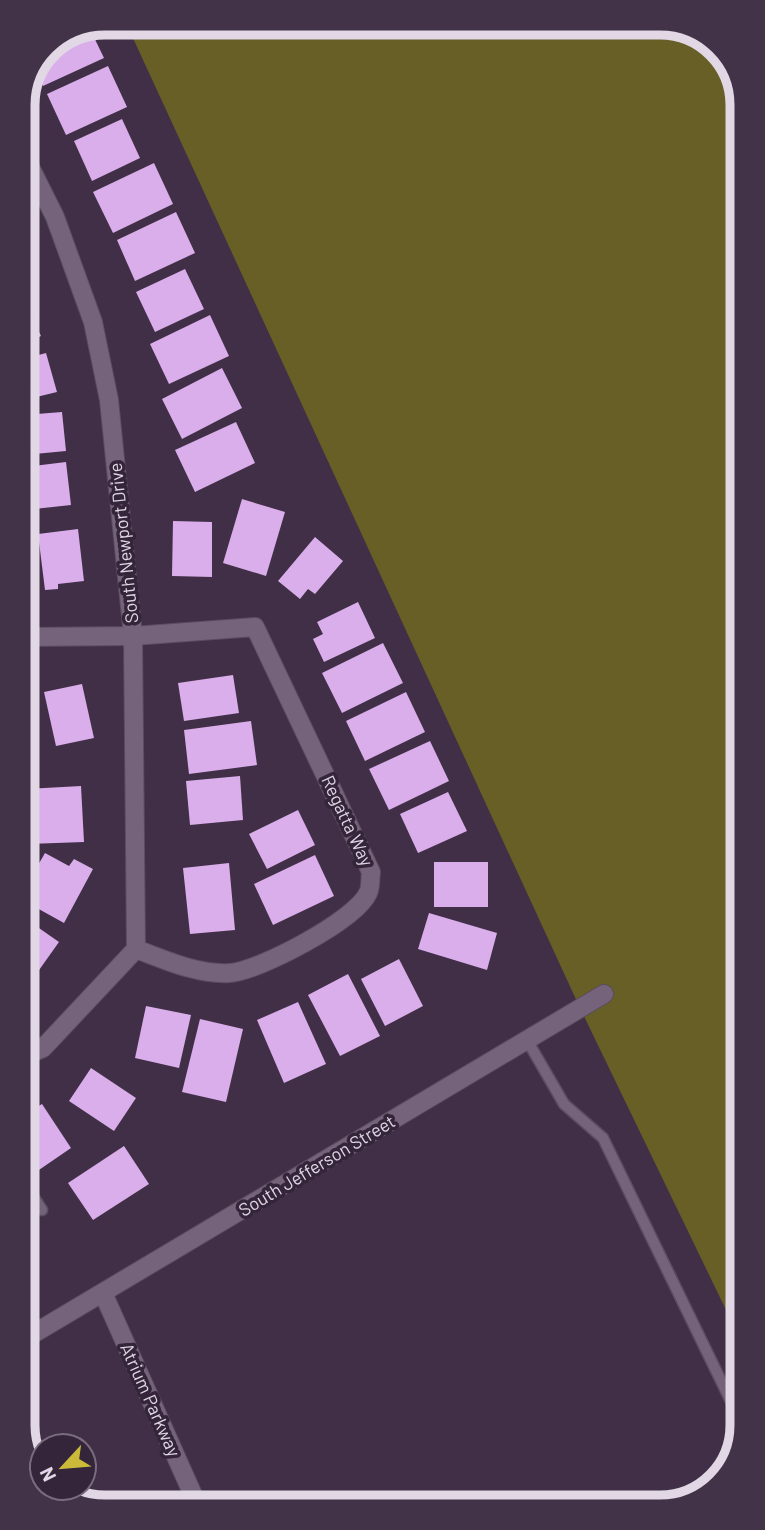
<svg xmlns="http://www.w3.org/2000/svg" width="765" height="1530" font-family="Barlow,sans-serif">
	<rect width="100%" height="100%" fill="#402f46"/>
	<path fill="#675f26" d="M126 23H666L710 39 736 74 742 1343 580 1008Z"/>
	<g fill="#daadeb">
		<path d="M90 29 104 58 43 86 36 71 47 46Z"/>
		<path d="M108 66 127 107 66 135 47 94Z"/>
		<path d="M122 119 140 158 92 181 74 141Z"/>
		<path d="M154 163 173 204 113 233 93 192Z"/>
		<path d="M176 212 195 253 135 281 117 240Z"/>
		<path d="M185 269 204 309 155 332 136 292Z"/>
		<path d="M24 300 41 336 24 344Z"/>
		<path d="M210 315 229 356 169 384 150 344Z"/>
		<path d="M46 353 57 392 24 400V359Z"/>
		<path d="M222 368 242 408 182 439 162 399Z"/>
		<path d="M62 412 66 451 24 455V415Z"/>
		<path d="M236 422 255 463 195 492 175 450Z"/>
		<path d="M66 462 71 505 25 510V467Z"/>
		<path d="M242 499 285 512 266 576 223 563Z"/>
		<path d="M173 521 212 522V577L172 576Z"/>
		<path d="M78 529 84 581 58 584V589L45 590 38 534Z"/>
		<path d="M315 537 343 561 315 594 308 589 300 599 278 581Z"/>
		<path d="M25 553H27L30 591H25Z"/>
		<path d="M358 602 375 638 324 662 313 639 323 634 317 622Z"/>
		<path d="M383 643 403 683 342 713 322 673Z"/>
		<path d="M233 675 239 713 184 721 178 683Z"/>
		<path d="M82 684 94 738 56 746 44 692Z"/>
		<path d="M25 692 39 693 35 760 26 759Z"/>
		<path d="M406 692 425 732 365 761 346 721Z"/>
		<path d="M251 721 257 765 189 774 184 730Z"/>
		<path d="M430 741 449 781 389 810 369 769Z"/>
		<path d="M240 776 243 820 190 825 186 781Z"/>
		<path d="M81 786 84 842 28 844 26 789Z"/>
		<path d="M448 792 467 831 418 853 400 814Z"/>
		<path d="M298 810 315 845 267 869 249 834Z"/>
		<path d="M45 853 69 866 74 859 93 869 64 923 26 902V886Z"/>
		<path d="M315 855 334 896 273 925 254 884Z"/>
		<rect x="434" y="862" width="54" height="45"/>
		<path d="M229 863 235 930 190 934 183 868Z"/>
		<path d="M429 913 497 933 487 970 418 949Z"/>
		<path d="M26 919 59 942 27 987V930Z"/>
		<path d="M399 959 423 1006 385 1026 361 979Z"/>
		<path d="M348 974 380 1036 340 1056 308 995Z"/>
		<path d="M298 1002 326 1064 284 1083 257 1020Z"/>
		<path d="M146 1006 191 1015 179 1068 135 1058Z"/>
		<path d="M200 1019 243 1029 226 1102 182 1092Z"/>
		<path d="M91 1068 136 1098 114 1131 69 1101Z"/>
		<path d="M42 1104 71 1148 36 1172 28 1160 27 1113Z"/>
		<path d="M124 1146 149 1184 93 1220 68 1183Z"/>
		<path d="M84 1480 96 1506 53 1488H84Z"/>
	</g>
	<g fill="none" stroke-linecap="round" stroke-linejoin="round">
		<defs>
			<g id="service">
				<path d="M531 1047 564 1104 603 1138 742 1424"/>
				<path d="M28 1188 42 1210"/>
			</g>
			<g id="minor">
				<path d="M23 153 55 217 93 322 109 400 133 636 136 949"/>
				<path d="M25 637 133 636 255 627 371 872C370 878 371 888 368 893 356 920 259 971 230 973 198 975 165 960 136 949"/>
				<path d="M27 1055 43 1048 136 949"/>
				<path d="M103 1293 198 1506"/>
			</g>
			<path id="tertiary" d="M28 1337 604 994"/>
		</defs>
		<use href="#service" stroke="#5a4d60" stroke-width="13"/>
		<use href="#minor" stroke="#5a4d60" stroke-width="20"/>
		<use href="#tertiary" stroke="#5a4d60" stroke-width="20"/>
		<use href="#service" stroke="#75637c" stroke-width="10"/>
		<use href="#minor" stroke="#75637c" stroke-width="18"/>
		<use href="#tertiary" stroke="#75637c" stroke-width="18"/>
	</g>
	<g text-anchor="middle" stroke-width="7" stroke-linejoin="round" paint-order="stroke">
		<g font-size="18" fill="#e1d7e5" stroke="#35253b">
			<text transform="translate(124 543) rotate(-96)" y="6">South Newport Drive</text>
			<text transform="translate(347 821) rotate(65)" y="6">Regatta Way</text>
			<text transform="translate(317 1166) rotate(-31)" y="6">South Jefferson Street</text>
			<text transform="translate(150 1400) rotate(66)" y="6">Atrium Parkway</text>
		</g>
	</g>
	<path d="M0 0H765V1530H0ZM105 35H660A70 70 0 0 1 730 105V1425A70 70 0 0 1 660 1495H105A70 70 0 0 1 35 1425V105A70 70 0 0 1 105 35Z" fill="#433349" fill-rule="evenodd"/>
	<path fill="none" stroke="#e1d7e5" stroke-width="9" d="M105 35H660A70 70 0 0 1 730 105V1425A70 70 0 0 1 660 1495H105A70 70 0 0 1 35 1425V105A70 70 0 0 1 105 35Z"/>
	<g transform="translate(63 1467) rotate(244)"><circle r="33" fill="#35253b" stroke="#7a6c7f" stroke-width="2"/>
	<path d="M0-5L12 26L0 18L-12 26Z" fill="#cbba39"/>
	<text y="-10" font-size="19" font-weight="bold" text-anchor="middle" fill="#e1d7e5">N</text>
	</g>
</svg>
